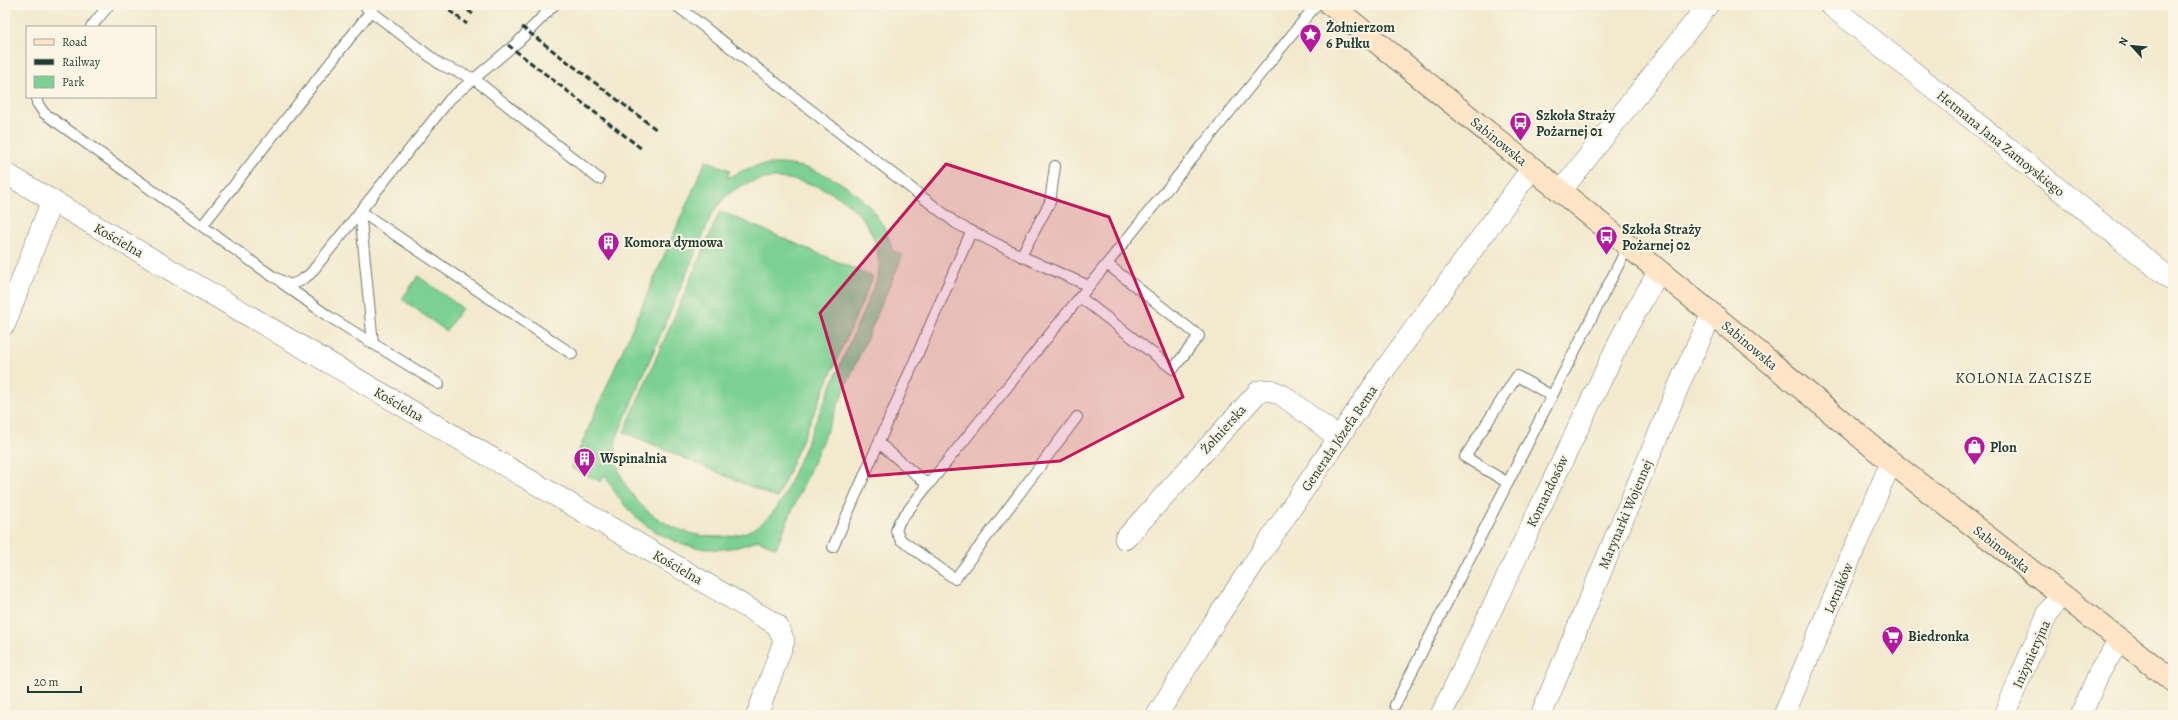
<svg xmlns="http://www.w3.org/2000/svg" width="2178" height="720" font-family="Alegreya,serif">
	<rect width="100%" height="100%" fill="#fcf5e5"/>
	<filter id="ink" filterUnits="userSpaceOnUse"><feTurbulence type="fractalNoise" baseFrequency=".025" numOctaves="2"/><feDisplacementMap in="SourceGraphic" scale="8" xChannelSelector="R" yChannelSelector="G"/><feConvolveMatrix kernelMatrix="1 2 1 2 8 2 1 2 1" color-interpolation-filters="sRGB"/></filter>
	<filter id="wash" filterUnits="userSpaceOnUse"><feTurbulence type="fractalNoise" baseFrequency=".012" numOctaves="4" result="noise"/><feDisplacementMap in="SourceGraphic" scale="16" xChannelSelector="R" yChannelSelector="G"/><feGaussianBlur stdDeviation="0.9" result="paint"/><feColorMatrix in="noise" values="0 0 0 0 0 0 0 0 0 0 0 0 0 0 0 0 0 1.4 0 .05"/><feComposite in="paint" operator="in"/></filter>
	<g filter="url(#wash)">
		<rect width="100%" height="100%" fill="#f2e9ce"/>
		<g fill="#7cd093" stroke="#4e8664" fill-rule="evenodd">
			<path d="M706 160 730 170 727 178C738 173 748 167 761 165 815 157 880 195 892 250L903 255 776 548 758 540C699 567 630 531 605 474L601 482 571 468ZM773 178C829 179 885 215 878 277L782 500C773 514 762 526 746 532 688 553 608 503 616 439L712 214C727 190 746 180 773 178Z"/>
			<path d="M720 211 873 277 777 498 624 432Z"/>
			<path d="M418 276 462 308 446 331 402 299Z"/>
		</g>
	</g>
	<g filter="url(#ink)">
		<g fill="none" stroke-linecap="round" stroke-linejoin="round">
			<defs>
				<g id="lane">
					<path d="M363 5 441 65 473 78 599 179"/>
					<path d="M676 5 957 224 1021 256 1089 286"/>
					<path d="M91 27 109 5"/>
					<path d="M37 97V103L44 113 272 276 290 285 300 281 310 274 450 99 519 41 554 5"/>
					<path d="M360 211 572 354"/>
					<path d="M360 211 373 344"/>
					<path d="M202 226 371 11"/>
					<path d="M1021 256 1050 202 1055 166"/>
					<path d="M282 283 328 316 439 384"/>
					<path d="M1080 297 1173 369 1199 336 1107 264"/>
					<path d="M879 443 928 485 1316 5"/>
					<path d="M1508 483 1465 457 1517 376 1552 396"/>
					<path d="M928 485 899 522 896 531 901 540 955 579 1077 417"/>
					<path d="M833 547 971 232"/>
					<path d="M1395 705 1628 246"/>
				</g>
				<g id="street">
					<path d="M1830 5 2173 281"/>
					<path d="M5 173 777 625 784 641 757 715"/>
					<path d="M1561 191 1708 5"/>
					<path d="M5 324 52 200"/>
					<path d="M1125 539 1259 391 1270 390 1282 395 1339 438"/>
					<path d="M1157 715 1215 621 1385 369 1532 168"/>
					<path d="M1441 715 1623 334 1659 271"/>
					<path d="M1541 715 1682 378 1712 314"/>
					<path d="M1784 715 1891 462"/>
					<path d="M2004 715 2047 615 2060 594"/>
					<path d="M2081 715 2098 675 2119 640"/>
				</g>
				<path id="secondary" d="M1331 5 1712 314 1891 462 2173 681"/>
			</defs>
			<use href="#lane" stroke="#69796a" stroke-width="12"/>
			<use href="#street" stroke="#69796a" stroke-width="22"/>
			<use href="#secondary" stroke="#69796a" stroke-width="24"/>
			<use href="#lane" stroke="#fff" stroke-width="10"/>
			<use href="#street" stroke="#fff" stroke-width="21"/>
			<use href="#secondary" stroke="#ffe4c6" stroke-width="22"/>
			<g stroke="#1f3d34" stroke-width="3" stroke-dasharray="6 3" stroke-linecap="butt">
				<path d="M442 5 467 24"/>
				<path d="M461 5 474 15"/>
				<path d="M522 27 657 130"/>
				<path d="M508 45 642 149"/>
			</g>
		</g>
	</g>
	<path fill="#c2185b" fill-opacity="0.2" stroke="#c2185b" stroke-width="3" stroke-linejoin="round" d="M946 164 1109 217 1183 397 1060 461 869 476 820 313Z"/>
	<defs>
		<symbol id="sight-pin" viewBox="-11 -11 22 30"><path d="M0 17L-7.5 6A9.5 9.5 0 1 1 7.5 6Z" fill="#b5179e" stroke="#fcf5e5"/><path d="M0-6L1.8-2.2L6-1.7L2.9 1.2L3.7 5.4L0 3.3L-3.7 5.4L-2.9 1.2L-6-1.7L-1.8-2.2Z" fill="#fff"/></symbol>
		<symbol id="bus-pin" viewBox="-11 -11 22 30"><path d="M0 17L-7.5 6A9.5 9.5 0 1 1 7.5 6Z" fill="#b5179e" stroke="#fcf5e5"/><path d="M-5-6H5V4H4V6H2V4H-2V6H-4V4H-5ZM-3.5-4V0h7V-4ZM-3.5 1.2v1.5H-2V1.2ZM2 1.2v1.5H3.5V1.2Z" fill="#fff"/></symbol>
		<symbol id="building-pin" viewBox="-11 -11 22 30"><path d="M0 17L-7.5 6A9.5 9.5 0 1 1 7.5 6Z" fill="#b5179e" stroke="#fcf5e5"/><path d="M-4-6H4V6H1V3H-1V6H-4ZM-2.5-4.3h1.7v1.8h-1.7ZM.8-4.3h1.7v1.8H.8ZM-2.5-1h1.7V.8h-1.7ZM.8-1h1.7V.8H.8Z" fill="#fff"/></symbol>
		<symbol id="shop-pin" viewBox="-11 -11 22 30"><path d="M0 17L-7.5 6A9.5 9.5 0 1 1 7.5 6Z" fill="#b5179e" stroke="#fcf5e5"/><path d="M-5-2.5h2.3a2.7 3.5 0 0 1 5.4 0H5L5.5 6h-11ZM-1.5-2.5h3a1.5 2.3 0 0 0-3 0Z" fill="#fff"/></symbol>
		<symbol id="supermarket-pin" viewBox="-11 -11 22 30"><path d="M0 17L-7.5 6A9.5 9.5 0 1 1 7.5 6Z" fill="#b5179e" stroke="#fcf5e5"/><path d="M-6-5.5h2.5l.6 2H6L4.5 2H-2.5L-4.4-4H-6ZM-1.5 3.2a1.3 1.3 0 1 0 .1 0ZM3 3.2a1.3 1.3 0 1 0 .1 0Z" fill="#fff"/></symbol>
	</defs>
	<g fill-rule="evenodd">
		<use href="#sight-pin" x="1298" y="22" width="25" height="34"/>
		<use href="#bus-pin" x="1508" y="110" width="25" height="34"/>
		<use href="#bus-pin" x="1594" y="224" width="25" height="34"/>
		<use href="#building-pin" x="596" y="230" width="25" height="34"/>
		<use href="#shop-pin" x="1962" y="434" width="25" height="34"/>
		<use href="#building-pin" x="572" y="446" width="25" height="34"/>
		<use href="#supermarket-pin" x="1880" y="624" width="25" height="34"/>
	</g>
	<g text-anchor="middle" stroke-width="4" stroke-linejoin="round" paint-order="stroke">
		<g font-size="14" font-weight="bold" fill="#1f3d34" stroke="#fcf5e5" text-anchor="start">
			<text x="1326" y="32">Żołnierzom<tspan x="1326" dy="16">6 Pułku</tspan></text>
			<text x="1536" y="120">Szkoła Straży<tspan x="1536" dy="16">Pożarnej 01</tspan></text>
			<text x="1622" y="234">Szkoła Straży<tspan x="1622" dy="16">Pożarnej 02</tspan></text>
			<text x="624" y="247">Komora dymowa</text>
			<text x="1990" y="452">Plon</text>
			<text x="600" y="463">Wspinalnia</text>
			<text x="1908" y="641">Biedronka</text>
		</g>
		<g font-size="14" fill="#1f3d34" stroke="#fcf5e5">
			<text transform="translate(1499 141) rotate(39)" y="5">Sabinowska</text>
			<text transform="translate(2001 143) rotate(39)" y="5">Hetmana Jana Zamoyskiego</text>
			<text transform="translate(119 240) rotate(30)" y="5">Kościelna</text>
			<text transform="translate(1750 345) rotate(40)" y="5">Sabinowska</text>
			<text transform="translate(399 404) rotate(30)" y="5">Kościelna</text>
			<text transform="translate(1223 429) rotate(-48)" y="5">Żołnierska</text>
			<text transform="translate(1339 438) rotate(-56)" y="5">Generała Józefa Bema</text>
			<text transform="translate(1547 491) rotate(-64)" y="5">Komandosów</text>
			<text transform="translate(1625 514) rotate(-67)" y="5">Marynarki Wojennej</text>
			<text transform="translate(2002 549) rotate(38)" y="5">Sabinowska</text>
			<text transform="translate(678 567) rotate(30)" y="5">Kościelna</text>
			<text transform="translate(1838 588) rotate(-67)" y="5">Lotników</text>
			<text transform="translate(2031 654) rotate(-66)" y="5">Inżynieryjna</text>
		</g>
		<g font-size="15" letter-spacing="1" fill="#1f3d34" stroke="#fcf5e5">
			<text x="2024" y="383">KOLONIA ZACISZE</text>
		</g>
	</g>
	<rect width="2178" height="720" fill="none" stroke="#fcf5e5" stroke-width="20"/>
	<rect x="26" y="26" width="130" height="72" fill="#fcf5e5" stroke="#a4ab9e"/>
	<rect x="34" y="39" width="20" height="6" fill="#ffe4c6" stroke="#a4ab9e"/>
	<text x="62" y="46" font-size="12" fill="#1f3d34">Road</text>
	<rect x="34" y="59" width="20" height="6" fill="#1f3d34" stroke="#a4ab9e"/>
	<text x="62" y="66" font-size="12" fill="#1f3d34">Railway</text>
	<rect x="34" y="76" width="20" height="12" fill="#7cd093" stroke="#a4ab9e"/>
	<text x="62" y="86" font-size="12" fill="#1f3d34">Park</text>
	<g transform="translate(2132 46) rotate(297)" stroke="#fcf5e5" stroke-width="3" paint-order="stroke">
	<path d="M0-3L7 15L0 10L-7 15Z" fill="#1f3d34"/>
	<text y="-6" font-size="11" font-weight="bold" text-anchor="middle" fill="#1f3d34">N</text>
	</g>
	<path d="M28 686v6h53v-6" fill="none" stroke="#1f3d34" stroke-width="2"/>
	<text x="34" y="686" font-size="12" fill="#1f3d34" stroke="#fcf5e5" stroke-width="3" paint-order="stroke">20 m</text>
</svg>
